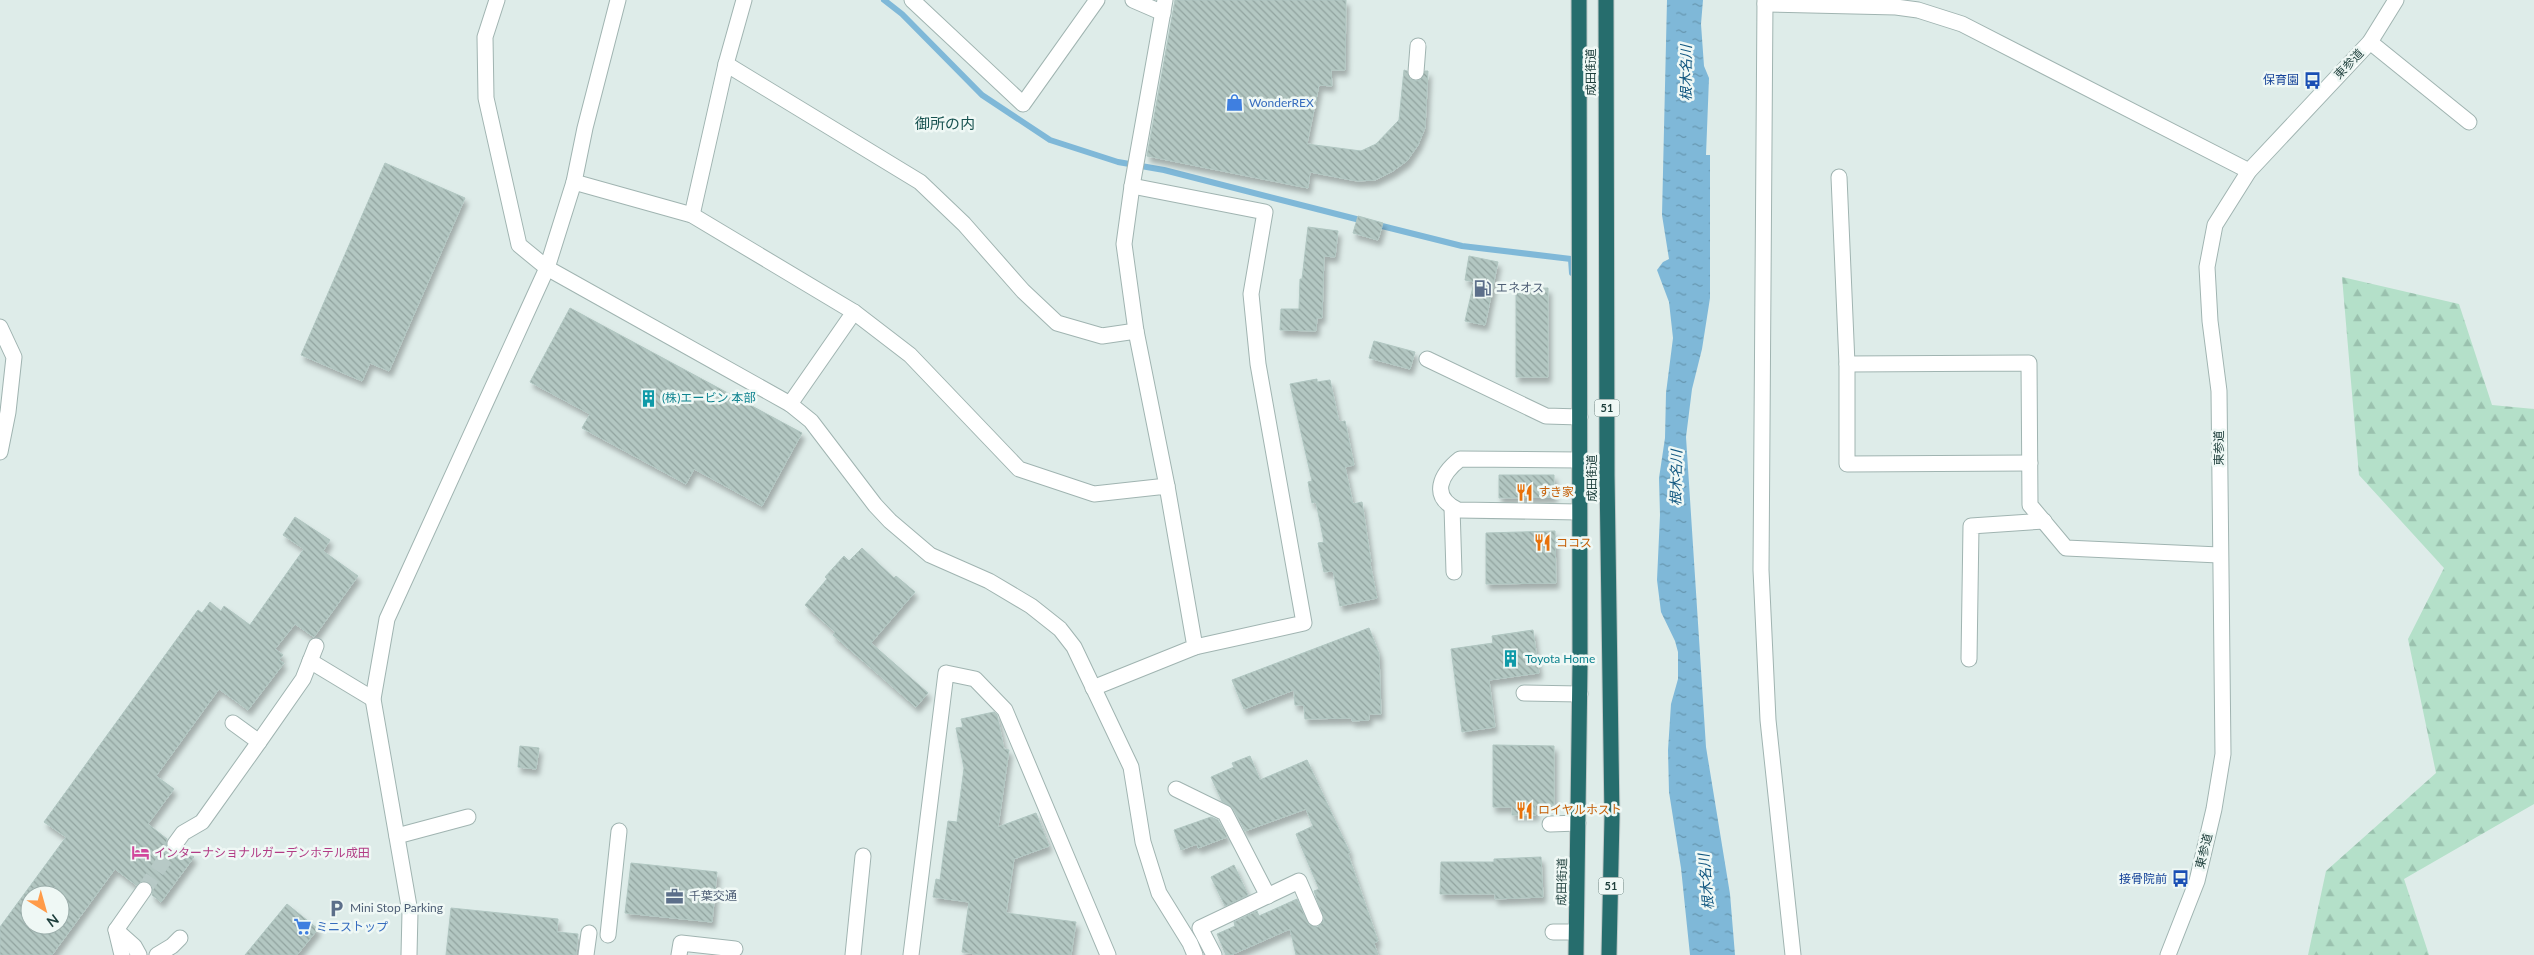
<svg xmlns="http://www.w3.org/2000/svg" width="2534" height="955" font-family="Lato,'Noto Sans JP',sans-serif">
	<defs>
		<pattern id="forest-firs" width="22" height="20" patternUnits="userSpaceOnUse" patternTransform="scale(1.25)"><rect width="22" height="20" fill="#b4e0c9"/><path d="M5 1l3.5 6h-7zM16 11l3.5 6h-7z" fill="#9ac1ae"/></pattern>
		<pattern id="water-ripples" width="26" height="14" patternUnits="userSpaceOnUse" patternTransform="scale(1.25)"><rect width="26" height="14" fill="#7fb8d8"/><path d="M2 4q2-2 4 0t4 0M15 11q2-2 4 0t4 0" fill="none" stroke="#6797b0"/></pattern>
		<pattern id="building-back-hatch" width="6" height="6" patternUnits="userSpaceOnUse" patternTransform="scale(1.25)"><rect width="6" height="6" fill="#b3c7c2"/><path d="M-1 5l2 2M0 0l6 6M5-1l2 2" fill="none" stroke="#91a39f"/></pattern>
		<filter id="shadow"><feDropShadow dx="3" dy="5.5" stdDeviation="2.5" flood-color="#0004"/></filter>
	</defs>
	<rect width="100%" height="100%" fill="#deece9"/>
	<path fill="url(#forest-firs)" d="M2342 277 2459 304 2492 405 2534 409V804L2404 879 2429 955H2308L2326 871 2436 773 2408 639 2444 568 2359 475Z"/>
	<path fill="url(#water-ripples)" d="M1667 0H1703L1701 24 1704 66 1709 78 1706 155H1710V298L1702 349 1692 389 1686 437 1706 747 1730 894 1735 955H1690L1681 868 1669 792 1668 750 1671 704 1678 679V652L1675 641 1661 612 1657 580 1660 515 1659 478 1665 438 1666 393 1673 338 1669 302 1657 270 1663 262 1669 259 1662 215Z"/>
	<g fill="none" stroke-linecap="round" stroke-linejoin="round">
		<g stroke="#7fb8d8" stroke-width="6">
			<path d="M884 0 902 14 982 95 1050 140 1118 162 1164 170 1364 221"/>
			<path d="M1374 224 1462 246 1571 259 1572 273"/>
		</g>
	</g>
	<g fill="url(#building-back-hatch)" stroke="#b0c6c1" fill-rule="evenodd" filter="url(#shadow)">
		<path d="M1175 0H1346L1345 70H1331L1332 86 1319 85 1307 144 1361 151 1376 144 1399 120 1404 70 1407 71 1410 79 1416 81 1420 80 1425 71H1428L1425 128 1418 145 1407 161 1393 171 1375 180 1357 181 1310 172 1308 188 1147 156Z"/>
		<path d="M385 163 465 198 389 371 370 363 362 381 301 355Z"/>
		<path d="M1358 216 1383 223 1378 240 1353 233Z"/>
		<path d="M1308 227 1338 231 1335 257 1324 256 1322 318H1317L1316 331 1280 330 1281 309H1299L1300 279H1302Z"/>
		<path d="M1469 256 1498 262 1485 325 1465 321 1474 282 1465 280Z"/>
		<path d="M1548 288V377H1516V289Z"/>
		<path d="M570 308 802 433 762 506 694 469 686 484 582 428 590 414 530 382Z"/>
		<path d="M1374 341 1415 352 1410 369 1369 358Z"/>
		<path d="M1317 379V382L1330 380 1339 422 1345 421 1354 465 1345 467 1353 504 1362 502 1371 562 1370 563 1377 598 1340 606 1333 571 1324 572 1318 543 1324 542 1316 502 1312 503 1308 482 1312 481 1290 384Z"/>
		<path d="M1499 475H1554V497L1499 498Z"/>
		<path d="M295 517 330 540 323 551 358 576 314 637 295 624 275 649 283 655 279 660 284 663 248 710 219 689 156 776 174 789 148 824 167 839 166 847 170 852 178 853 183 849 194 857 161 902 152 895 153 890 150 883 144 881 136 885 115 869 52 955H0V927L66 837 44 822 198 610 202 613 210 602 221 611 224 606 250 625 304 549 283 535ZM30 895H60V925H30Z"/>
		<path d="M1555 531 1556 583 1486 584V533Z"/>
		<path d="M862 548 894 578 896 576 915 592 871 643 928 693 916 707 833 635 835 632 805 605 827 579 825 577 844 556 849 561Z"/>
		<path d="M1369 628 1379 654 1381 714H1369V720L1352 721V718L1305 719 1304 705H1295L1294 690 1244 709 1232 680Z"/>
		<path d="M1533 630 1539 673 1489 680 1495 727 1462 732 1451 649 1493 643 1492 636Z"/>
		<path d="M994 712 997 715 1004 749 1009 750 998 827 1036 813 1049 846 1014 859 1006 913 1076 922 1071 955H982L962 952 969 902 933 897 936 879 940 880 948 821 957 822 964 768 956 728 963 727 961 719Z"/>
		<path d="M1493 745 1554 746V805H1535L1536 815H1512V807H1493Z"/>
		<path d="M520 746 539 748 536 769 518 767Z"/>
		<path d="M1250 756 1260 780 1307 760 1350 853 1348 854 1378 941 1374 943 1378 955H1296L1290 929 1231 955H1226L1217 934 1235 926 1234 922 1257 911 1259 916 1297 899 1309 925 1318 927 1324 920 1314 891 1319 889 1296 834 1313 826 1306 809 1245 831 1233 808 1222 801 1211 777 1234 767 1232 763Z"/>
		<path d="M1211 817 1218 820 1227 837 1198 848 1197 844 1181 850 1174 830Z"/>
		<path d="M1541 857 1543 897 1495 899V894H1440L1441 862H1494V859Z"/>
		<path d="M631 863 717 872 712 922 625 913Z"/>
		<path d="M1234 865 1248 895 1225 906 1211 877Z"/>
		<path d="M287 904 318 929 297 955H245Z"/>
		<path d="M451 908 558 919 557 932 578 934 576 955H446Z"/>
	</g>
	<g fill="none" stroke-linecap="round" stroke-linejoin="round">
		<path stroke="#b7c9c6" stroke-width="15" stroke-dasharray="15 8" stroke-linecap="butt" d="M144 890 175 844"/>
		<defs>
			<g id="minor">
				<path d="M497 0 485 37 486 98 519 245 547 268 790 404 811 421 875 505 890 521 930 555 989 581 1031 606 1060 629 1074 647 1131 767 1143 842 1159 893 1190 943 1195 955"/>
				<path d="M912 0 1023 104 1097 0"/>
				<path d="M1133 0 1163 13"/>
				<path d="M1165 0 1132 186 1124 244 1136 331 1167 486"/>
				<path d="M1765 0 1761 570 1768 720 1793 955"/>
				<path d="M1765 4 1896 7 1918 10 1962 24 2249 171"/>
				<path d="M2370 42 2469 122"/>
				<path d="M726 64 920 182 964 224 1023 291 1057 323 1102 336 1136 331"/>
				<path d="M1416 72 1418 46"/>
				<path d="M1839 177 1847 364 2029 363 2030 505 2066 548 2219 555"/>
				<path d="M574 182 692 215 854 312 910 355 1019 469 1094 494 1167 486 1195 647 1093 688"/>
				<path d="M1132 186 1265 212 1251 294 1258 364 1304 623 1195 647"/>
				<path d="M692 215 726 64 744 0"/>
				<path d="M0 327 14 357 8 412 0 452"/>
				<path d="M1427 359 1546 416 1580 417"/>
				<path d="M1847 364V464L2030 463"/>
				<path d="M790 404 854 312"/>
				<path d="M1452 507 1454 572"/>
				<path d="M1579 512 1458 510C1429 496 1441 474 1460 459L1579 460"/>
				<path d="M1969 659 1971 526 2044 521"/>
				<path d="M310 661 373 699"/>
				<path d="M1524 693 1580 694"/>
				<path d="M233 723 259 742"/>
				<path d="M1176 789 1225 813 1268 896"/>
				<path d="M1550 824 1578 823"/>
				<path d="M397 836 468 817"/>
				<path d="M175 844 183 833 202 822 259 742 303 679 316 646"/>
				<path d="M116 930 134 946 139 955"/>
				<path d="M1553 932H1576"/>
				<path d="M608 935 619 831"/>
				<path d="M122 955 116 930 144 890"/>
				<path d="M157 955 172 946 180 938"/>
				<path d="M409 955 410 912 373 699 387 619 547 268 574 182 585 128 618 0"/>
				<path d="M586 955 589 933"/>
				<path d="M679 955 681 943 735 949"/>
				<path d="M853 955 863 856"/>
				<path d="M911 955 946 673 975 679 1005 710 1108 955"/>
				<path d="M1214 955 1200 928 1299 881 1315 918"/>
				<path d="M2168 955 2197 881 2214 809 2223 754 2219 391 2210 321 2207 267 2215 225 2249 171 2370 42 2396 0"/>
			</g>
			<g id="highway">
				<path d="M1606 0 1607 475 1612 817 1609 955"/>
				<path d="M1576 955 1580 665 1579 0"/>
			</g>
		</defs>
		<use href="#minor" stroke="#a0b4b1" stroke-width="17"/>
		<use href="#highway" stroke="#c0c9c8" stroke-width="17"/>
		<use href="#minor" stroke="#fff" stroke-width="15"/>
		<use href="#highway" stroke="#266d6d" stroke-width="15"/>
	</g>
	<defs>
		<symbol id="bus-bare" viewBox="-9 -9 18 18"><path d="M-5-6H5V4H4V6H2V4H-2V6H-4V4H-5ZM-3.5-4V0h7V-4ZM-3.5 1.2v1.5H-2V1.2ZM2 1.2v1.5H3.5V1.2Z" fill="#1a4fb4" stroke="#eff8f5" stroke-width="2.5" paint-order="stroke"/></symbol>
		<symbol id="shop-bare" viewBox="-9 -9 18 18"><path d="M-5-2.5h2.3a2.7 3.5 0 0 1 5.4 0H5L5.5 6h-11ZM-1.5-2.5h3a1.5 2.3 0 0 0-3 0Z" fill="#3f7fe0" stroke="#eff8f5" stroke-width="2.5" paint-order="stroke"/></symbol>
		<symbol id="fuel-bare" viewBox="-9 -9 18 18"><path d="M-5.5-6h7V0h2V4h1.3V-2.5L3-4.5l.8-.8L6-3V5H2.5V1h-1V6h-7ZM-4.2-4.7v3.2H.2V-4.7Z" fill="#5c6f8a" stroke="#eff8f5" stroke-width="2.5" paint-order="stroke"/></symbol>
		<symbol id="building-bare" viewBox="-9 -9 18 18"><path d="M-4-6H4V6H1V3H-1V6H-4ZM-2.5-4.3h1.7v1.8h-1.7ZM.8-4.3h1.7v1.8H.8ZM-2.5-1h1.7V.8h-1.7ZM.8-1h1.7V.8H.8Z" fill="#0f9aa8" stroke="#eff8f5" stroke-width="2.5" paint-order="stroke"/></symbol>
		<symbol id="restaurant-bare" viewBox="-9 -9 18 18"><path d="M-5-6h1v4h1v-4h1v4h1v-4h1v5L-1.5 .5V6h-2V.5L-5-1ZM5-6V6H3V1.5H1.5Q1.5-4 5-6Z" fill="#e8710a" stroke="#eff8f5" stroke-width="2.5" paint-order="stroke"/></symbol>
		<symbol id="hotel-bare" viewBox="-9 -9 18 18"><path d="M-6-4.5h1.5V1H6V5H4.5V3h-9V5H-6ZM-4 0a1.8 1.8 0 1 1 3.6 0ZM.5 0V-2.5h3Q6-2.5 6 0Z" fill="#d1479c" stroke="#eff8f5" stroke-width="2.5" paint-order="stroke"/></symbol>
		<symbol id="office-bare" viewBox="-9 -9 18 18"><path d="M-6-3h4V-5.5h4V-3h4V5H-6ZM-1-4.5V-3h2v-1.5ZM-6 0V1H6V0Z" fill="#5c6f8a" stroke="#eff8f5" stroke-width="2.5" paint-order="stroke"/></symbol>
		<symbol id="parking-bare" viewBox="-9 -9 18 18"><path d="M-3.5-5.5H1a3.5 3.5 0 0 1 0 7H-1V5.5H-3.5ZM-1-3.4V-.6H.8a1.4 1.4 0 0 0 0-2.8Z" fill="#5c6f8a" stroke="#eff8f5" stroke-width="2.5" paint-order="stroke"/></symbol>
		<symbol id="supermarket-bare" viewBox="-9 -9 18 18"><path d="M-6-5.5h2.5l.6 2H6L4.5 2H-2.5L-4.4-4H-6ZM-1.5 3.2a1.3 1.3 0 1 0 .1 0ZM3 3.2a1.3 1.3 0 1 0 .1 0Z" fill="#3f7fe0" stroke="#eff8f5" stroke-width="2.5" paint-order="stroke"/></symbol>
	</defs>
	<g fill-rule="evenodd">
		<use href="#bus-bare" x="2300" y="68" width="25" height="25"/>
		<use href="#shop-bare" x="1222" y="90" width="25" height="25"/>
		<use href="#fuel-bare" x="1470" y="276" width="25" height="25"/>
		<use href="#building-bare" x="636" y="386" width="25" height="25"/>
		<use href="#restaurant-bare" x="1512" y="480" width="25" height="25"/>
		<use href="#restaurant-bare" x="1530" y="530" width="25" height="25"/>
		<use href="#building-bare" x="1498" y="646" width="25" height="25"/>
		<use href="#restaurant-bare" x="1512" y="798" width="25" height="25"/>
		<use href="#hotel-bare" x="128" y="840" width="25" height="25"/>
		<use href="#bus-bare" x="2168" y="866" width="25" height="25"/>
		<use href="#office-bare" x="662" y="884" width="25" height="25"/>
		<use href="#parking-bare" x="324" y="896" width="25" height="25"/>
		<use href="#supermarket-bare" x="290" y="914" width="25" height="25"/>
	</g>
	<g text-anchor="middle" stroke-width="5" stroke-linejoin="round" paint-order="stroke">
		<g fill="#eff8f5" stroke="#5c7673" stroke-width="1">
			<rect x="1594.5" y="399.5" width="25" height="17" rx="4"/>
			<rect x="1598.5" y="877.5" width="25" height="17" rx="4"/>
		</g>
		<g font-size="11" font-weight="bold" fill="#1d3e3b">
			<text x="1607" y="412">51</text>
			<text x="1611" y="890">51</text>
		</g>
		<g font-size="12" fill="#1d3e3b" stroke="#eff8f5">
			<text transform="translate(2349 64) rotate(-46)" y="4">東参道</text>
			<text transform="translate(1591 72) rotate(-90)" y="4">成田街道</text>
			<text transform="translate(2219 448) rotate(-90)" y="4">東参道</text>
			<text transform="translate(1592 478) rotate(-90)" y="4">成田街道</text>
			<text transform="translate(2204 851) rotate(-76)" y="4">東参道</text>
			<text transform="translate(1562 882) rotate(-89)" y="4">成田街道</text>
		</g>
		<g font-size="12" fill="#164399" stroke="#eff8f5" text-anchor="end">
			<text x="2299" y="84">保育園</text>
			<text x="2167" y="883">接骨院前</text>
		</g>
		<g font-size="12" fill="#366cbe" stroke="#eff8f5" text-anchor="start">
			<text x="1249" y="107">WonderREX</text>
			<text x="316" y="931">ミニストップ</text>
		</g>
		<g font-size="12" fill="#4e5e75" stroke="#eff8f5" text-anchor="start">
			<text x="1496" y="292">エネオス</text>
			<text x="689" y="900">千葉交通</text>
			<text x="350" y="912">Mini Stop Parking</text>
		</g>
		<g font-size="12" fill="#0d838f" stroke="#eff8f5" text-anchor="start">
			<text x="662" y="402">(株)エービン 本部</text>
			<text x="1525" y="663">Toyota Home</text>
		</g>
		<g font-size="12" fill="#c56008" stroke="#eff8f5" text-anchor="start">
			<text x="1538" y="496">すき家</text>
			<text x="1556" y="547">ココス</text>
			<text x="1538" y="814">ロイヤルホスト</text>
		</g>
		<g font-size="12" fill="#b23c85" stroke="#eff8f5" text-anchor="start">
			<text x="154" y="857">インターナショナルガーデンホテル成田</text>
		</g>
		<g font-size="14" font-style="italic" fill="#115780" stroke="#eff8f5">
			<text transform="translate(1686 73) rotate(-90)" y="5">根木名川</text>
			<text transform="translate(1676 478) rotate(-89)" y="5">根木名川</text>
			<text transform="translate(1706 882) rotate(-95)" y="5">根木名川</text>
		</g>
		<g font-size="15" fill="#175250" stroke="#eff8f5">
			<text x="945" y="129">御所の内</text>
		</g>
	</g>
	<g transform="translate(45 910) rotate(143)"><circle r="24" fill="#eff8f5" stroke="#9baeab"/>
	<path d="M0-4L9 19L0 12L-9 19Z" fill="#ff9b49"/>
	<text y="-8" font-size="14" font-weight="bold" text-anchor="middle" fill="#1d3e3b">N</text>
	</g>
</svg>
